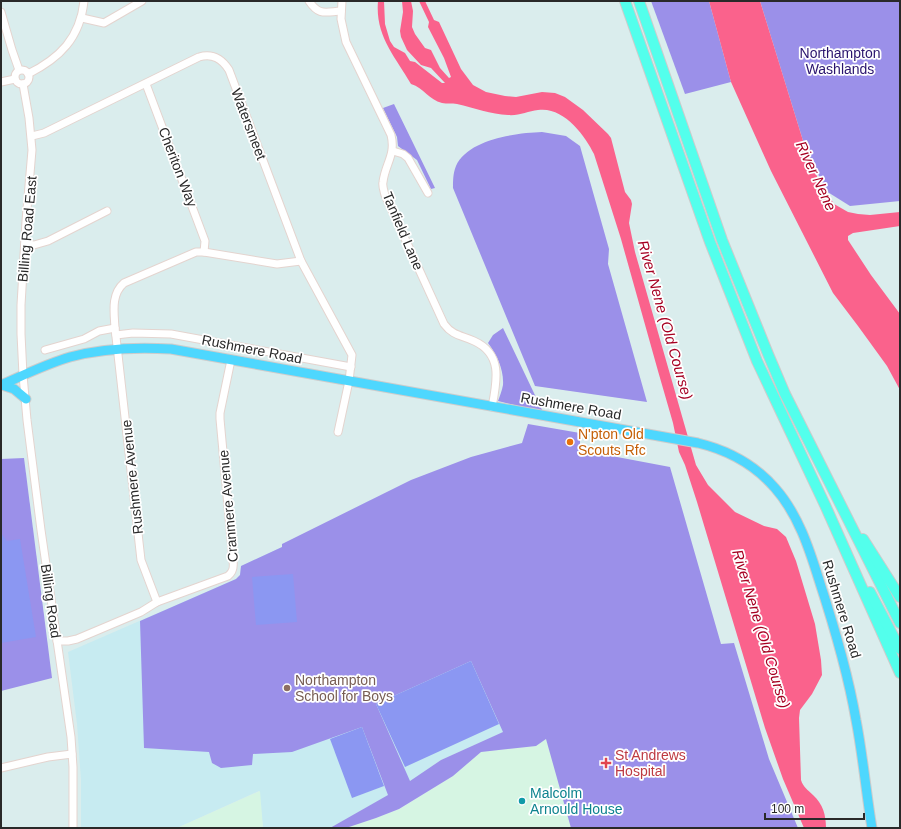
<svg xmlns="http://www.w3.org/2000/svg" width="901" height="829" font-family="Helvetica,sans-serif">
	<rect width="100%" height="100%" fill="#daeded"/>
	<path fill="#c7ebf1" d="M370 500 517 726 441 760 396 791 330 828H263L259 791 177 828H81V780L77 724 68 652 236 579 240 575 241 566 282 547Z"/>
	<g fill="#d6f5e3">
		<path d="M557 731 750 828H346L376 818 400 809 453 776 481 752 536 746Z"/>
		<path d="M260 791 263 828H177Z"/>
	</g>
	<g fill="#9b90e9" fill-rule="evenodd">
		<path d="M651 1H709L731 82 685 94Z"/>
		<path d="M760 1H900V201L850 206 826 191 804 144Z"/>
		<path d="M394 104 435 188 431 189 417 160 398 146 397 137 383 108Z"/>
		<path d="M542 132 566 136 580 146 609 249 608 264 647 402 535 386 453 188C453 181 453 173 456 166 468 139 516 133 542 132Z"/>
		<path d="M503 328 543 412 498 401C500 396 502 390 503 385 504 370 497 355 488 343L493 335Z"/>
		<path d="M528 424 580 433V450L670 467 721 644 734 643 769 759 798 828H571L546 739 536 746 481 752 453 776 399 809 376 818 346 828H330L388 795 362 727 292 752 253 754 252 765 221 768 212 763 209 752 144 748 140 621 236 579 240 575 241 566 282 547V544L411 480 471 457 522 443ZM471 661 503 732 441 760 410 781 376 704Z"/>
		<path d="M24 458 52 678 1 691V459Z"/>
	</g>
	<g fill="#8b97f2">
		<path d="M1 533 7 541 20 539 36 637 1 643Z"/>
		<path d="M293 574 297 622 256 625 252 577Z"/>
		<path d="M471 661 499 724 405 767 376 704Z"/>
		<path d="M362 727 384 786 352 798 330 739Z"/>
	</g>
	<g fill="#fa628c">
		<path d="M378 1H384L385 24 390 41 394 47 405 53 410 61 415 62 442 83H445L431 68 421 65 407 50 401 37 400 31 403 12 402 1H411L413 11 412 27 415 34 425 48 431 50 440 68 449 78 451 77 444 58 428 27 429 22 419 1H425L434 20 439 22 461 69 473 85 486 92 505 96 516 97 542 92 555 93 565 97 583 110 608 134 611 138 625 192 631 200 632 204 629 223 635 252 696 465 708 485 735 512 764 526 777 529 786 537 796 561 815 624 821 660 822 675 812 694 800 710 799 718 801 780C803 787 808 790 813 795 823 804 826 815 826 828H804L783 779 765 728 697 502 685 465 679 452 673 423 658 371 621 239 594 154C585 135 563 106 538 110 528 111 519 116 508 115 491 114 474 108 457 104 452 103 447 104 442 103 429 100 424 88 411 84 395 56 375 36 378 1Z"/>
		<path d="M709 1H760L804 144 818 179 834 204 848 212 858 214 870 215 900 212V226L853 233 848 236V240L871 275 900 314V390L887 366 858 326 833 293 771 171 731 82Z"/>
	</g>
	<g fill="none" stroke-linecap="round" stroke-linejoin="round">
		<defs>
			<g id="minor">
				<path d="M309 1C319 16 325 12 341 11"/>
				<path d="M342 1 341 19 346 42 391 135C396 155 385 164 383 182 382 186 384 191 385 195L444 324C453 336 461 335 474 341 503 354 497 381 492 407"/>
				<path d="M1 12 12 50 19 70"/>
				<path d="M82 18 104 23 142 1"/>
				<circle cx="22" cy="77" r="7"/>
				<path d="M28 74C60 58 80 38 84 1"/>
				<path d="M1 82 15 79"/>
				<path d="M23 84 29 118 32 150 26 221 21 305V334L23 375 27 420 41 530 71 737 73 767V828"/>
				<path d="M146 84 205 241 204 252"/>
				<path d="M32 136 44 133 199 57C213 53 222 59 229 70L301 261 352 355 349 381 338 432"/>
				<path d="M393 151 403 154 408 158 428 193"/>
				<path d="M25 244 34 245 48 241 107 211"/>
				<path d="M116 335 133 333 171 334 351 367"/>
				<path d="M45 350 84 339 99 331 115 328"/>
				<path d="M157 602 141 560 115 328C114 312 111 294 124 283L196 252H204L277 264 301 261"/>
				<path d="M57 641H68L77 639 141 612 157 602 228 576C233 572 234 568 233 561L220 419V413L231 360"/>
				<path d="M1 768 48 757 72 754"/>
			</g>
			<g id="major">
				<path d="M1 385C24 375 46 364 70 357 103 348 137 347 171 349L698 443C727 450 755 465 775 488 798 514 809 548 819 580 834 626 848 673 856 720 863 756 866 792 872 828"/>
				<path d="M2 385 14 389 26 399"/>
			</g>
			<g id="highway">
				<path d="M625 1 710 242 757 361 825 505 900 673"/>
				<path d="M639 1 722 240 768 354 785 394 900 623"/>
				<path d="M863 539 900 597"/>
				<path d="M870 592 900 649"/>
			</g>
		</defs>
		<use href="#minor" stroke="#e4d4cf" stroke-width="9"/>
		<use href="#major" stroke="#ccc" stroke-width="11"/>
		<use href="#highway" stroke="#ccc" stroke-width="12"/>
		<use href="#minor" stroke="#fff" stroke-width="7"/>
		<use href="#major" stroke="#4ed7fe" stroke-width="9"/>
		<use href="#highway" stroke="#53ffec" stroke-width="10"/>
	</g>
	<circle fill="#e8710a" stroke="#fff" stroke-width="1.5" cx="570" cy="442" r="4"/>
	<circle fill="#8d6e63" stroke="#fff" stroke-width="1.5" cx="287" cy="688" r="4"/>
	<path fill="#e0444e" stroke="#fff" stroke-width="1.5" d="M604 757h4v4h4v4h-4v4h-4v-4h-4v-4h4z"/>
	<circle fill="#0f9aa8" stroke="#fff" stroke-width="1.5" cx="522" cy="801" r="4"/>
	<g text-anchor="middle" stroke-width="3.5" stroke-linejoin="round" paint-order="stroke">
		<g font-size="14" fill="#29136d" stroke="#fff">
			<text x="840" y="58">Northampton<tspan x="840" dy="16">Washlands</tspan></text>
		</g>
		<g font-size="14" fill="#292929" stroke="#fff">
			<text transform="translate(249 124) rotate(69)" y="5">Watersmeet</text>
			<text transform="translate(178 167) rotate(69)" y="5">Cheriton Way</text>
			<text transform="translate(27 229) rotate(-85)" y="5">Billing Road East</text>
			<text transform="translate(403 231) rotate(67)" y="5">Tanfield Lane</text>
			<text transform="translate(252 349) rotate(11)" y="5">Rushmere Road</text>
			<text transform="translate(571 406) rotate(10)" y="5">Rushmere Road</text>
			<text transform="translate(132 477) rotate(-96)" y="5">Rushmere Avenue</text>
			<text transform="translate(228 506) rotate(-95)" y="5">Cranmere Avenue</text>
			<text transform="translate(51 601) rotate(82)" y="5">Billing Road</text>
			<text transform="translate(842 609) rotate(73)" y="5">Rushmere Road</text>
		</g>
		<g font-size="14" fill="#c56008" stroke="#fff" text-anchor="start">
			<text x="578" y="439">N'pton Old<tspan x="578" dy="16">Scouts Rfc</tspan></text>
		</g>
		<g font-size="14" fill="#785e54" stroke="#fff" text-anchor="start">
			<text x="295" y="685">Northampton<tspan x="295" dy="16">School for Boys</tspan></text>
		</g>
		<g font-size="14" fill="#be3a42" stroke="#fff" text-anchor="start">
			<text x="615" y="760">St Andrews<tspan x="615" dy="16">Hospital</tspan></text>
		</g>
		<g font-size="14" fill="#0d838f" stroke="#fff" text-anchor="start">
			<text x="530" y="798">Malcolm<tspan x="530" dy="16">Arnould House</tspan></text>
		</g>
		<g font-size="15" font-style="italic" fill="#a60022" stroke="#fff">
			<text transform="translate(816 176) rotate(65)" y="5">River Nene</text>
			<text transform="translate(665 320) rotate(74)" y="5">River Nene (Old Course)</text>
			<text transform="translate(761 629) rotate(73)" y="5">River Nene (Old Course)</text>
		</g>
	</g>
	<rect width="901" height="829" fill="none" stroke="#292929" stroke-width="4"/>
	<path d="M765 813v6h99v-6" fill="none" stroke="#292929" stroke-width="2"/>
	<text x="771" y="813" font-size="12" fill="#292929" stroke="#ffffff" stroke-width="3" paint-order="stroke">100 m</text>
</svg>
